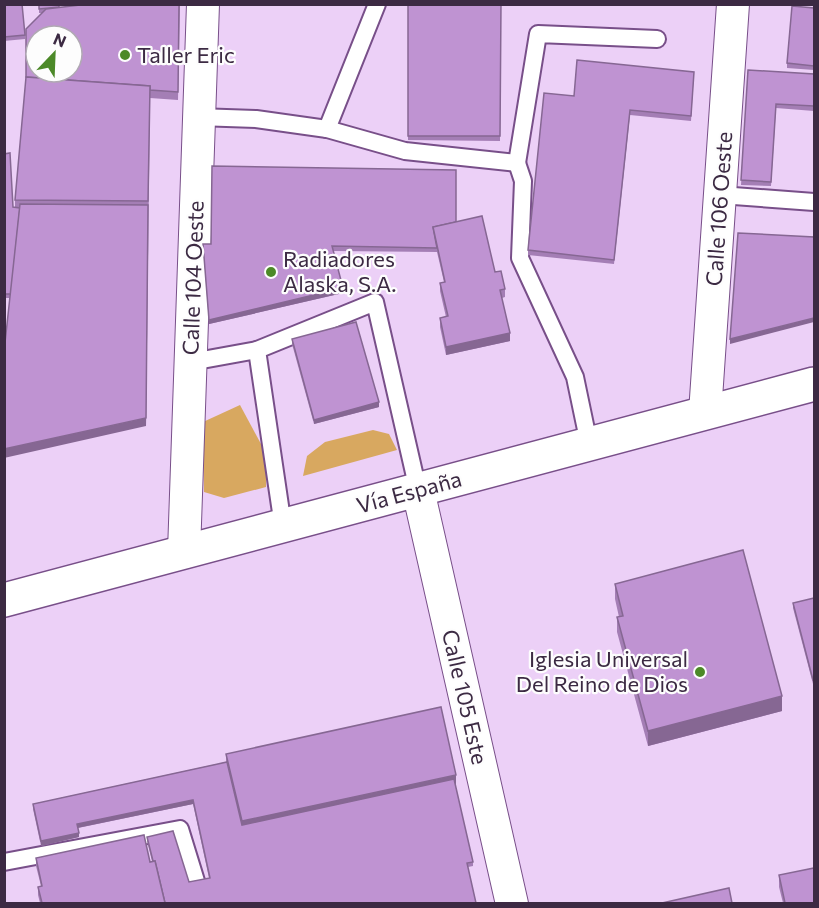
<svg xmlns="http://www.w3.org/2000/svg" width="819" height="908" font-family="Commissioner,sans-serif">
	<rect width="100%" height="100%" fill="#ecd0f7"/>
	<g fill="#d8a860">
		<path d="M240 405 267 455 266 487 224 498 204 492 203 422Z"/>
		<path d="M373 430 389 434 397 450 303 476 307 456 325 442Z"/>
	</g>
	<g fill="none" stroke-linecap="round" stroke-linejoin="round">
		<defs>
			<g id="service">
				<path d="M197 117 256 119 327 129 405 151 517 163 538 34 657 39"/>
				<path d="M327 129 377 4"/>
				<path d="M517 163 523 181 520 258 575 377 589 444"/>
				<path d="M720 195 814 202"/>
				<path d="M191 362 257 350"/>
				<path d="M283 526 257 350 375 302 418 490"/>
				<path d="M4 862 180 829 196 881"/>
			</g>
			<g id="minor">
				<path d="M705 413 733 4"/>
				<path d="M418 490 512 904"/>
				<path d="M184 552 203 4"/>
			</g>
			<path id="primary" d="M4 600 814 384"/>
		</defs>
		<use href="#service" stroke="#784f89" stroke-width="20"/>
		<use href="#minor" stroke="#784f89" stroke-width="34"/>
		<use href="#primary" stroke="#784f89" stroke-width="36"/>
		<use href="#service" stroke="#fff" stroke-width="16"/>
		<use href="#minor" stroke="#fff" stroke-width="32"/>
		<use href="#primary" stroke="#fff" stroke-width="33"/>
	</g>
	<g fill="#a47eb5">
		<path d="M4 4 25 35V39L4 41Z"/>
		<path d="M39 4 59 7 180 4 178 100 150 98 146 426 10 298H4V154L13 207 15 208V200L42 13H39Z"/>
		<path d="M408 4H501L500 141 408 140Z"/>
		<path d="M814 8V70L787 68V63Z"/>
		<path d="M748 70 814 74V111L776 108 771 186 741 185Z"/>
		<path d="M694 72 691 121 630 115 614 264 528 255V250L574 96Z"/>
		<path d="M456 222 495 272 505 289V297L502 298 510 341 446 355 440 327V318L446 317 440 291V283L444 282 437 252 333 251 343 293 209 324 203 244H211Z"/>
		<path d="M292 339 379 407 314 424 292 344Z"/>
		<path d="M615 584 782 711 648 746 617 632V617H619L615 599Z"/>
		<path d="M814 598V684H813L793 608V603Z"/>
		<path d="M226 754 456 784H455L473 862V866L468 867 476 903H40L38 895V887L41 886 36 866V858L152 861 147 841V837L189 882 209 878 193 804 78 828 79 837 41 846 33 809V804L226 762Z"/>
		<path d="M779 875 814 903H783L779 887Z"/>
	</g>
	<g fill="#866793">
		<path d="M150 86 146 426 4 458V449L146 418Z"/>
		<path d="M343 288V293L209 324V320Z"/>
		<path d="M814 318V322L730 344V339Z"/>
		<path d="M510 333V341L446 355V347Z"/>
		<path d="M379 402V407L314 424V420Z"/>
		<path d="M782 696V711L648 746V731Z"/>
		<path d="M456 775V784L242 829V821Z"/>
		<path d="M193 800V804L77 828V824Z"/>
		<path d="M79 833V837L41 846V841Z"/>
	</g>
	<g fill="#bf93d2" stroke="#866793" stroke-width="1.5" fill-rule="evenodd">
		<path d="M4 4H22L25 35 4 37Z"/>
		<path d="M39 4H59V7L39 9Z"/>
		<path d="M89 4H179L178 92 150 90V86L26 77V29L46 9ZM36 36H72V72H36Z"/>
		<path d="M408 4H501L500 136H408Z"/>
		<path d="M792 6 814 8V66L787 63Z"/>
		<path d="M577 60 694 72 691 116 630 110 614 260 528 250 544 93 574 96Z"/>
		<path d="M748 70 814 74V106L776 104 771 182 741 180Z"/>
		<path d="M26 77 150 86 148 201 15 200Z"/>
		<path d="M10 153 13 207 20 208 11 294H4V154Z"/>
		<path d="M212 166 456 170V222L433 227 437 248 332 246 343 288 209 320 203 244H211Z"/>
		<path d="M20 204 148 205 146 418 4 449V352Z"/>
		<path d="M482 216 495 272 501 271 505 289 500 290 510 333 446 347 440 318 448 316 440 283 445 282 433 227Z"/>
		<path d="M738 233 814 237V318L730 339Z"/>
		<path d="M356 322 379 402 314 420 292 339Z"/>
		<path d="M743 550 782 696 648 731 617 617 623 616 615 584Z"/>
		<path d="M814 598V680H813L793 603Z"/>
		<path d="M441 707 456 775 242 821 226 754Z"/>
		<path d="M227 762 242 825 454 779 473 862 467 863 476 903H165L155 861H153L147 837 173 831 189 882 210 878 193 800 77 824 79 833 41 841 33 804Z"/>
		<path d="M144 835 150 862 155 861 165 903H42L38 887 42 886 36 858Z"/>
		<path d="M814 868V903H785L779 875Z"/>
		<path d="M729 888 732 903H662Z"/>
	</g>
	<g fill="#4c8928" stroke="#fdfdfd" stroke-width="2">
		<circle cx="125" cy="55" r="6"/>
		<circle cx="271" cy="272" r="6"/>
		<circle cx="700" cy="672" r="6"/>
	</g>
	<g text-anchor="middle" stroke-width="4.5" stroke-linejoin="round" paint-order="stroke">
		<g font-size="22" fill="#3c2a43" stroke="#fdfdfd" text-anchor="start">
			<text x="137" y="63">Taller Eric</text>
			<text x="283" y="267">Radiadores<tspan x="283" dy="25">Alaska, S.A.</tspan></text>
			<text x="688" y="667" text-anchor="end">Iglesia Universal<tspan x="688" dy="25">Del Reino de Dios</tspan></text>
		</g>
		<g font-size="22" fill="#3c2a43" stroke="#fdfdfd">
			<text transform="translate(719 209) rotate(-86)" y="8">Calle 106 Oeste</text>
			<text transform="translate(193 278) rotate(-88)" y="8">Calle 104 Oeste</text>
			<text transform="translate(409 492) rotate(-15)" y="8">Vía España</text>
			<text transform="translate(465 697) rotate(77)" y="8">Calle 105 Este</text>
		</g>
	</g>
	<rect width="819" height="908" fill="none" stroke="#3c2a43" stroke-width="12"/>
	<g transform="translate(54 54) rotate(23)"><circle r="28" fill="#fdfdfd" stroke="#b0a9b3" stroke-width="1.5"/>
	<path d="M0-4.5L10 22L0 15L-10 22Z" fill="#4c8928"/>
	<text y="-9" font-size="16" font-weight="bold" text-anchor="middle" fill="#3c2a43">N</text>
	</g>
</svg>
